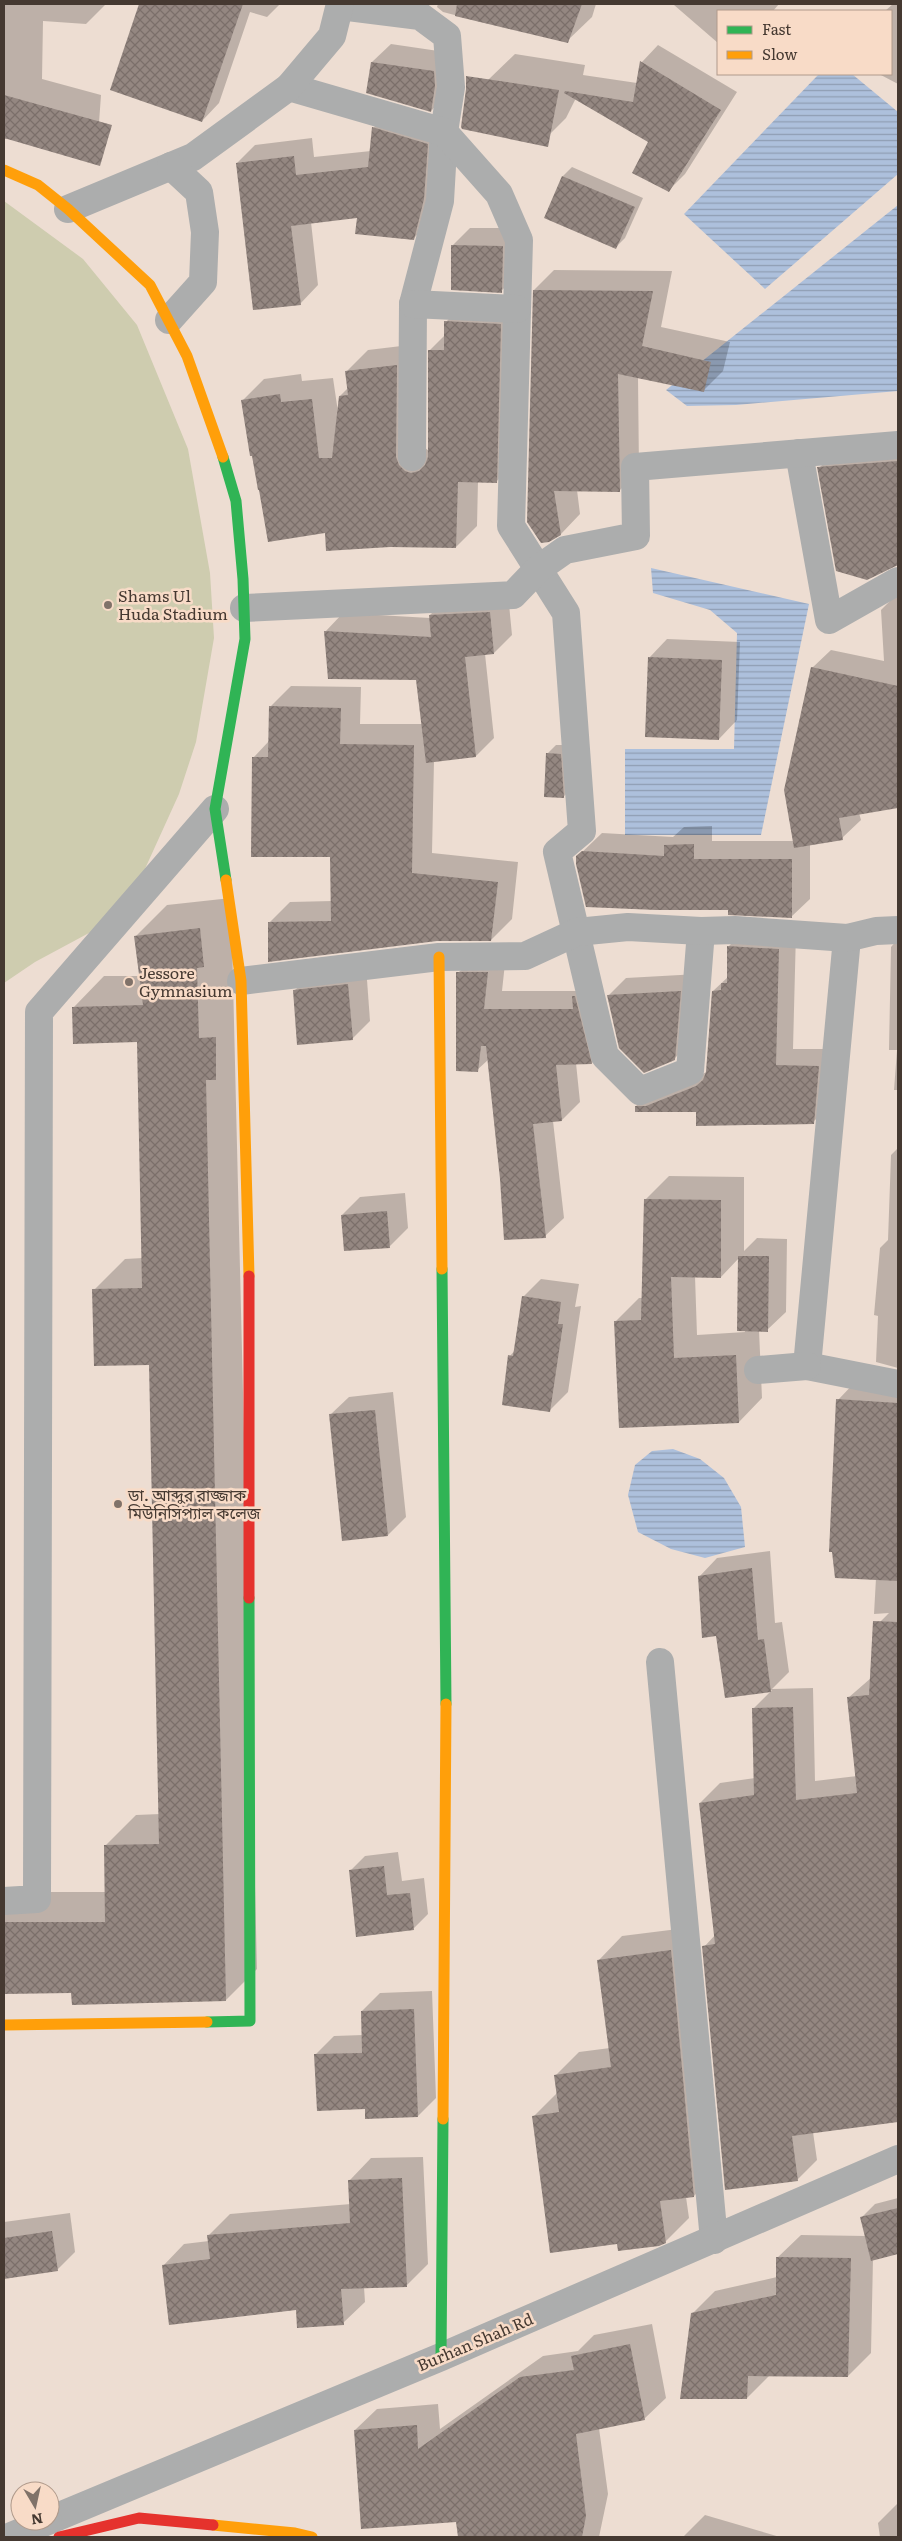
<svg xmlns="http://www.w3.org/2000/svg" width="902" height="2541" font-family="Literata,'Noto Sans Bengali',serif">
	<defs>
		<pattern id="water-rules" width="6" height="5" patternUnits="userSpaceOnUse" patternTransform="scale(1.25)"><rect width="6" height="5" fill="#adc0dc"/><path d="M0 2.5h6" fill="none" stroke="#8f9db3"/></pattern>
		<pattern id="building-cross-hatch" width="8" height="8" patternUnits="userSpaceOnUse" patternTransform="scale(1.25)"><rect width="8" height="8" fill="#948781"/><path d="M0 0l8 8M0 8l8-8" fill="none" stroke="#7b6f6a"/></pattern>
	</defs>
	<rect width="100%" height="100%" fill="#edddd2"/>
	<path fill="#ceccaf" d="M4 201 83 259 137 325 188 449 210 573 214 638 196 742 179 794 144 871 102 926 35 962 4 983Z"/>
	<g fill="url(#water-rules)">
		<path d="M819 74H852L898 112V174L765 289 684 214Z"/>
		<path d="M898 205V391L736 405 687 406 666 390Z"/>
		<path d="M651 568 809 604 761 835H625V749H734L737 633 710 610 653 593Z"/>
		<path d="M673 1449 700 1459 724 1478 741 1507 745 1547 705 1558 671 1549 638 1532 628 1495 635 1465 652 1451Z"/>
	</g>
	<g fill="#0003" fill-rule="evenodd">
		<path d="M4 4H106L86 24 43 21 42 79 101 95 98 137 4 139Z"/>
		<path d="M193 4H280L267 17 250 12 219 103 202 121 183 33Z"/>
		<path d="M438 4H485L470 19 443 12 437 7Z"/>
		<path d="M525 4H596L592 17 567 41 513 29Z"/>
		<path d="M675 4H779L773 11H718V43L674 5Z"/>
		<path d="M893 4H898V84L879 74H891V11H885Z"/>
		<path d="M391 44 452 53 449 92 431 111 372 62Z"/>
		<path d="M658 45 737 92 685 174 668 191 650 142 576 98 566 118 540 144 488 80 515 54 585 65 583 75 637 83 642 62Z"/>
		<path d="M392 110 445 125 431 221 413 239 358 216 311 222 318 285 300 304 237 163 255 145 312 138 314 157 371 151 373 128Z"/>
		<path d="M572 167 643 198 625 238 616 247 563 176Z"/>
		<path d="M470 228H521L520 273 501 291 452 246Z"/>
		<path d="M554 270 672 271 661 327 730 342 723 371 703 391 638 377 639 471 619 491 577 490 580 514 561 534 549 541 534 290Z"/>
		<path d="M467 300 522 303 517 460 496 482 478 481 477 526 456 547 326 531 243 400 264 379 301 374 302 381 333 378 338 412 340 396 348 388 347 371 368 350 418 344 420 444 429 451 430 350 446 334V322Z"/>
		<path d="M898 437V565L890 566 819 468 845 442Z"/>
		<path d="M898 593V807L859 813 861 820 842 838 810 844V899L791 917 729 909 577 857 602 833 673 837 684 827 712 826V841H794L812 668 831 650 884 661 881 610Z"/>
		<path d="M508 594 512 635 494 653 485 654 494 738 476 756 434 761 432 853 518 862 512 919 491 940 269 923 290 902 332 901 331 855 253 758 269 741 270 707 291 686 361 687 360 724H423L418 679 325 632 343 613 430 618V615L448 597Z"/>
		<path d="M667 639 740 642 737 720 719 739 649 658Z"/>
		<path d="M556 745H569L573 788 563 797 547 754Z"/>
		<path d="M231 898 257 1969 226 2000 73 1992 4 1993V1892H106L105 1846 136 1815 160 1814 150 1363 94 1290 125 1259 143 1258 138 1041 73 1008 104 976H141L136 936 167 905Z"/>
		<path d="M746 929 796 932 793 1049H836L831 1105 813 1122 636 1106 654 1089H664L707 1072 713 991 729 976V946Z"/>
		<path d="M898 939V1090H894L897 1050H889L891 947Z"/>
		<path d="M506 954 502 991H580L610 1045 592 1063H576L580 1102 562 1120 553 1121 564 1218 545 1236 501 1179 488 1060 477 1070 458 973 476 955Z"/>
		<path d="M366 966 370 1021 352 1039 294 991 313 973Z"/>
		<path d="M698 974 693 1040 674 1059 608 996 626 978Z"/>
		<path d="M898 1148V1368L876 1362 878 1316 874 1315 880 1248 888 1240 891 1155Z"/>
		<path d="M669 1176 744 1177V1251L757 1238 787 1239 786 1312 767 1330H759L762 1398 739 1422 615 1322 639 1298H643L645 1200ZM739 1258 745 1332 697 1335 695 1276 721 1277Z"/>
		<path d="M405 1193 408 1228 390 1246 342 1215 360 1197Z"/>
		<path d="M541 1279 579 1284 575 1307 581 1306 568 1392 550 1410 510 1356 515 1350 523 1297Z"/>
		<path d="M898 1376V2120L813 2132 817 2160 797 2180 704 1947 715 1935 700 1803 720 1783 755 1778 753 1709 772 1690 726 1697 718 1635 699 1577 717 1558 770 1551 775 1623 782 1622 789 1672 772 1689 813 1688 815 1781 857 1776 848 1698 871 1678 874 1628 889 1613 874 1614 876 1578 838 1400 857 1380Z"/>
		<path d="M393 1392 406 1517 388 1535 330 1415 349 1397Z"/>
		<path d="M398 1852 402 1881 424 1878 428 1914 413 1929 350 1871 365 1856Z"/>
		<path d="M694 1927 717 2172 694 2196 686 2197 689 2218 665 2242 618 2243 534 2116 557 2093 555 2076 579 2052 610 2048 599 1960 622 1936Z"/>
		<path d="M432 1991 436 2098 418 2116 366 2108 316 2054 334 2036 363 2035 362 2011 380 1993Z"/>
		<path d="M423 2157 428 2264 406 2286 364 2287 365 2302 343 2323 163 2266 184 2244 209 2241V2235L230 2214 351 2204 350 2180 371 2158Z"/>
		<path d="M898 2198V2253L873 2259 871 2353 848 2376 770 2375 747 2398 692 2314 715 2291 777 2277V2258L801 2235 866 2236 861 2218 875 2204Z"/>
		<path d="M70 2213 75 2252 57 2270 4 2278V2222Z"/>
		<path d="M652 2324 666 2398 644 2419 599 2428 608 2494 599 2537H459L457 2521 355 2430 377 2409 438 2404 440 2429 543 2356 578 2351 594 2335Z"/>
		<path d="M898 2503V2537H880L878 2523Z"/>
		<path d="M705 2515 780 2537H683Z"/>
	</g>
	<g fill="url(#building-cross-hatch)">
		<path d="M139 4H243L202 122 110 90Z"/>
		<path d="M457 4H582L568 43 455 16Z"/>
		<path d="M640 61 721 110 669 192 632 173 648 142 564 93 565 91 633 102Z"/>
		<path d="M371 62 434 71 435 86 431 112 366 93Z"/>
		<path d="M466 76 559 90 548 147 462 129 461 127 466 89Z"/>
		<path d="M4 95 112 125 100 166 4 138Z"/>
		<path d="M372 127 428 144 424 199 414 240 355 234 357 218 291 226 301 305 253 310 236 163 294 156 296 175 368 167Z"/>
		<path d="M562 176 635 207 616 249 544 218Z"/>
		<path d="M451 245 503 246 502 293 451 290Z"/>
		<path d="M533 290 653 291 642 346 711 362 704 392 618 374 620 492 554 491 561 535 549 542 541 543 527 522Z"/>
		<path d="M444 321 501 324 497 483 458 482 456 548 390 547 326 551 325 533 268 542 259 490H258L252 456H250L241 400 280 394 281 402 312 399 319 458H332L339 396 348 395 345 371 397 365 396 457 399 465 405 471 411 473 419 471 425 465 428 457V350H444Z"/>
		<path d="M898 461V565L867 580 836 571 817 467Z"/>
		<path d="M490 612 494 654 465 657 476 757 426 763 416 680 328 679 324 631 431 637 429 615Z"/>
		<path d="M648 657 722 660 719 740 645 737Z"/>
		<path d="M811 667 898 686V808L839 818 843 840 794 848 784 790Z"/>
		<path d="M269 706 341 708 340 744 414 745 412 873 498 882 491 941H437L268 962V922L331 921 330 857H251L252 757H268Z"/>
		<path d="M546 753 561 754 564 798 544 797Z"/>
		<path d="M694 844V859H792V918L728 915V910H656L586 907 576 864V856L582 851 664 856V845Z"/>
		<path d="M200 928 204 967 197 968 199 1038 216 1037V1080H206L226 2001 72 2005 71 1993 4 1994V1922H105L104 1845 159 1844 149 1365 94 1366 92 1289 142 1288 137 1042 73 1044 72 1007 143 1005 134 936Z"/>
		<path d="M727 946 779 949 776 1065 819 1066 814 1124 696 1126V1112H635V1106H646L696 1086 703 1080 706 1072 712 991 721 990V983H727Z"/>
		<path d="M456 972H488L484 1009H573L572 996H575L592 1064 556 1065 562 1121 533 1124 546 1238 504 1240 500 1179 486 1046H481L478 1072 456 1071Z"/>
		<path d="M348 984 353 1040 297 1045 293 990Z"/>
		<path d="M681 991 675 1060 644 1073 619 1048 607 995Z"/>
		<path d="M644 1199 721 1200V1278L671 1277 674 1358 736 1355 739 1423 619 1428 614 1321 641 1320Z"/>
		<path d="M387 1211 390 1248 344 1251 341 1215Z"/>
		<path d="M738 1256H769L768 1332 737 1331Z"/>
		<path d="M522 1296 561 1302 558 1324H563L550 1412 502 1405 508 1355 513 1356Z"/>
		<path d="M836 1399 898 1403V1581L835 1578 832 1552H829Z"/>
		<path d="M375 1410 388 1536 342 1541 329 1414Z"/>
		<path d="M752 1568 758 1640 764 1639 771 1692 725 1698 716 1636 702 1638 698 1576Z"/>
		<path d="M873 1621 898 1622V2122L792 2136 798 2181 725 2190 702 1946 715 1944 699 1803 754 1795 752 1708 793 1707 796 1800 857 1793 847 1697 869 1695Z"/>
		<path d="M384 1866 387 1895 410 1893 414 1930 356 1937 349 1870Z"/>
		<path d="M671 1950 694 2197 660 2201 666 2243 659 2246 618 2251 617 2244 550 2253 532 2116 559 2112 554 2075 611 2067 597 1960Z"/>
		<path d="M414 2009 418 2117 365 2119V2109L317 2111 314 2054 362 2053 361 2011Z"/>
		<path d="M402 2178 407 2287 341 2289 344 2325 297 2328 296 2310 169 2325 162 2265 210 2259 207 2235 350 2223 348 2180Z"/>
		<path d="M898 2208V2254L871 2261 860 2217Z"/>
		<path d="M52 2231 58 2271 4 2279V2238Z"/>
		<path d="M776 2257 851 2258 848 2377 748 2376 747 2399H680L691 2313 776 2295Z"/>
		<path d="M630 2344 645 2420 576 2434 586 2516 582 2537H458L456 2522 361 2529 354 2430 417 2425 418 2449 520 2377 574 2370 571 2356Z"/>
	</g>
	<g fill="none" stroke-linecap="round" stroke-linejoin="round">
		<g stroke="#acadad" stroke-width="28">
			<path d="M340 6 420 16 447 36 451 87 444 132 440 201 413 304 412 457"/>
			<path d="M289 87 444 132 499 194 519 240 511 526 566 613 582 831 557 852 605 1056 640 1091 690 1071 701 931"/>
			<path d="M68 209 193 157 289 87 332 36 340 4"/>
			<path d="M413 304 517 309"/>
			<path d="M169 320 203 282 205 232 199 192 171 166"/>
			<path d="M799 453 829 620 898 581"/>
			<path d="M244 608 513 595 538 569 565 550 636 536 635 467 898 445"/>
			<path d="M847 938 807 1366 898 1384"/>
			<path d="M241 981 439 957 525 956 577 932 628 927 701 931 735 930 847 938 876 931 898 930"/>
			<path d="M758 1370 807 1366"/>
			<path d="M660 1662 714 2240"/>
			<path d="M4 1901 37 1899 39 1012 215 809"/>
			<path d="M50 2520 441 2357 898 2159"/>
			<path d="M9 2537 48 2521"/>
		</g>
		<g stroke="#30b455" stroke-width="11">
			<path d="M223 457 236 501 243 579 245 639 215 809 226 880"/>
			<path d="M442 1269 446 1704"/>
			<path d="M207 2022 250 2021 249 1598"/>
			<path d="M441 2357 443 2119"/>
		</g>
		<g stroke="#ff9f0a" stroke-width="11">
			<path d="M4 170 38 185 68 209 150 285 187 356 223 457"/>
			<path d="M226 880 241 981 249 1276"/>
			<path d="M439 957 442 1269"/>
			<path d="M4 2025 207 2022"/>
			<path d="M443 2119 446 1704"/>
			<path d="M213 2525 295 2533 312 2537"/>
		</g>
		<g stroke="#e5322d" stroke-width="11">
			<path d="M249 1276V1598"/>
			<path d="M59 2537 139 2518 213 2525"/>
		</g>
	</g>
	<g fill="#807269" stroke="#f8dbc7" stroke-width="2">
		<circle cx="108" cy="605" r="5"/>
		<circle cx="129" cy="982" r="5"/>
		<circle cx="118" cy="1504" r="5"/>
	</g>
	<g text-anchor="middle" stroke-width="5" stroke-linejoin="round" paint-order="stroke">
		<g font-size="16" fill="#453931" stroke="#f8dbc7" text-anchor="start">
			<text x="118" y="602">Shams Ul<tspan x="118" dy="18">Huda Stadium</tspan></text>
			<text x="139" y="979">Jessore<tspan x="139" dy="18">Gymnasium</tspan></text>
			<text x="128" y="1501">ডা. আব্দুর রাজ্জাক<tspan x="128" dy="18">মিউনিসিপ্যাল কলেজ</tspan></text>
		</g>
		<g font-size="16" fill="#453931" stroke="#f8dbc7">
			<text transform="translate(475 2342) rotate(-23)" y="6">Burhan Shah Rd</text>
		</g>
	</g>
	<rect width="902" height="2541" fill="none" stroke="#453931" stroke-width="10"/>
	<rect x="717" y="10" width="175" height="65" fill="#f8dbc7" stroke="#b09a8b"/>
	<rect x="727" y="26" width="25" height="8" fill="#30b455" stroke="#b09a8b"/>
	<text x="762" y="35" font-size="15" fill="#453931">Fast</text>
	<rect x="727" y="51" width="25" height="8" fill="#ff9f0a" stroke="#b09a8b"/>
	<text x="762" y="60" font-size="15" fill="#453931">Slow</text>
	<g transform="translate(35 2506) rotate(171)"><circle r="24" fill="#f8dbc7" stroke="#b09a8b"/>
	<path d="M0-4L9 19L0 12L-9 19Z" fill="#807269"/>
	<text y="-8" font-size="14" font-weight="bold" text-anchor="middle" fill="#453931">N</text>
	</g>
</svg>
